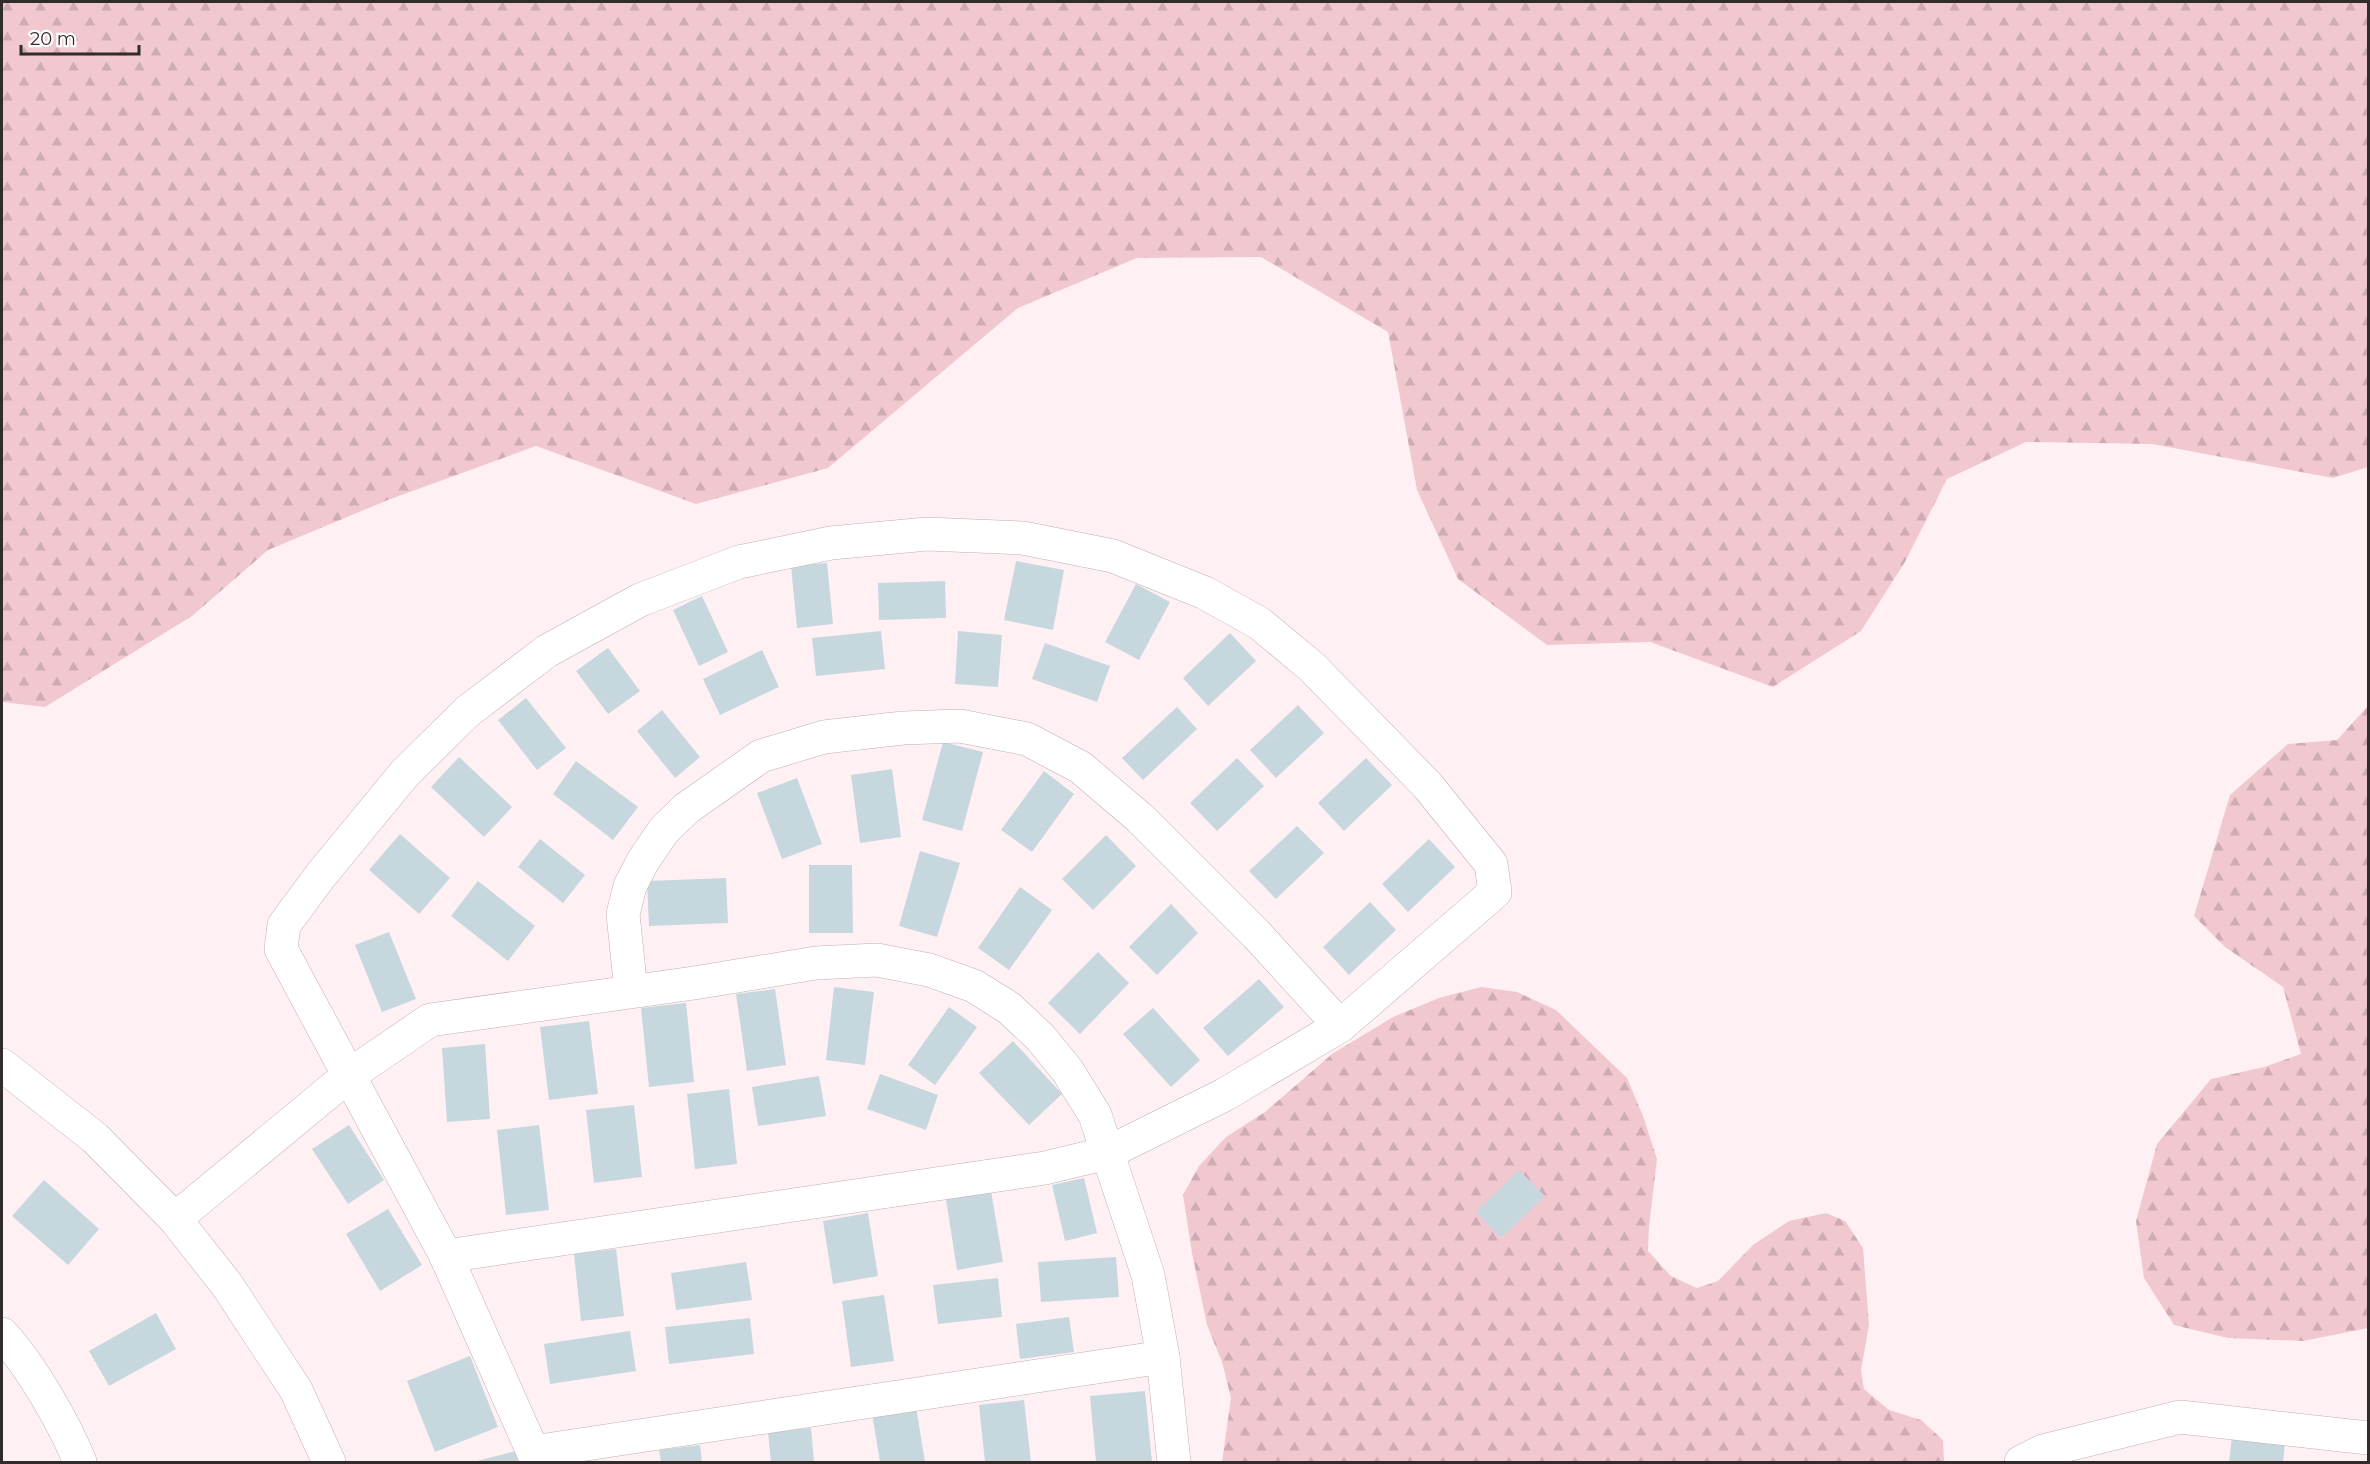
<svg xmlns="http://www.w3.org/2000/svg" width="2370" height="1464" font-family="Montserrat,sans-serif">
	<defs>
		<pattern id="forest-firs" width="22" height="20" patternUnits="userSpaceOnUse" patternTransform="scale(1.5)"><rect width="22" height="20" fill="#f1c8d0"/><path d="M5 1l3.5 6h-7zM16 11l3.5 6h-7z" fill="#cfacb3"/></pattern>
	</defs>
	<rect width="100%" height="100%" fill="#fff1f3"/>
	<g fill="url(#forest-firs)">
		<path d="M2 2H2368V467L2333 478 2152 444 2026 442 1947 479 1905 562 1861 631 1773 687 1650 642 1547 645 1458 579 1417 490 1388 332 1261 257 1137 258 1018 308 828 468 696 504 536 446 388 500 268 550 192 616 45 707 2 702Z"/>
		<path d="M2368 706V1328L2303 1341 2228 1338 2174 1325 2144 1278 2136 1221 2157 1144 2211 1079 2264 1067 2301 1054 2283 987 2225 947 2194 916 2230 795 2288 744 2337 740Z"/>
		<path d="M1481 987 1517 992 1556 1010 1627 1078 1643 1116 1657 1159 1649 1227 1648 1251 1671 1276 1697 1288 1718 1281 1753 1245 1789 1221 1826 1213 1845 1221 1863 1248 1869 1325 1861 1370 1864 1389 1889 1410 1921 1420 1943 1440 1944 1462H1222L1231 1398 1222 1362 1207 1325 1192 1253 1183 1195 1199 1166 1226 1137 1265 1112 1332 1054 1393 1017 1439 998Z"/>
	</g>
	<g fill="#c7d7de">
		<path d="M1016 561 1064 570 1053 630 1004 620Z"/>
		<path d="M827 563 833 624 797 628 791 566Z"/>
		<path d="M945 581 946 618 879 620 878 583Z"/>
		<path d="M1136 584 1170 602 1139 660 1105 642Z"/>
		<path d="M702 596 728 652 699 666 673 610Z"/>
		<path d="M881 631 885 669 816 676 812 638Z"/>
		<path d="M958 631 1002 635 998 687 955 684Z"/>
		<path d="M1230 633 1256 661 1208 706 1183 678Z"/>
		<path d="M1045 643 1110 666 1097 702 1032 679Z"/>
		<path d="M608 648 640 691 608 714 576 671Z"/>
		<path d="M762 650 779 687 720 715 703 679Z"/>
		<path d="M526 698 566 748 537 770 498 720Z"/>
		<path d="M1298 705 1324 733 1276 778 1250 750Z"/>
		<path d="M1177 707 1197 729 1143 780 1122 758Z"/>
		<path d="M662 710 700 757 675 778 637 731Z"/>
		<path d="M943 742 983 752 962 831 922 820Z"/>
		<path d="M459 757 512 807 484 837 431 787Z"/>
		<path d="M1237 758 1264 786 1217 831 1190 803Z"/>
		<path d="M1366 758 1392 785 1344 831 1318 803Z"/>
		<path d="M576 761 638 807 613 840 553 794Z"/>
		<path d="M892 769 901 837 860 843 851 775Z"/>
		<path d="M1044 771 1074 794 1032 852 1001 830Z"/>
		<path d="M797 778 822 844 782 859 757 793Z"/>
		<path d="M1297 826 1324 853 1276 899 1249 871Z"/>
		<path d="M400 834 450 878 419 914 369 870Z"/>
		<path d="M1106 835 1136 866 1093 910 1062 879Z"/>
		<path d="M540 839 585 875 563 903 518 867Z"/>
		<path d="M1429 839 1455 867 1408 912 1382 884Z"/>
		<path d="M920 851 960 863 937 937 899 926Z"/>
		<path d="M809 865H852L853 933H809Z"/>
		<path d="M726 878 728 923 649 926 647 881Z"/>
		<path d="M478 881 535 926 508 961 451 916Z"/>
		<path d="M1020 887 1052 910 1009 970 978 948Z"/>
		<path d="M1370 902 1396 930 1349 975 1323 947Z"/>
		<path d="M1171 904 1198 933 1157 975 1129 947Z"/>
		<path d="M389 932 416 999 382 1012 355 945Z"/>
		<path d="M1098 952 1129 983 1080 1034 1048 1003Z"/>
		<path d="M1259 979 1284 1007 1228 1056 1203 1028Z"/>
		<path d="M834 987 874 992 865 1065 826 1060Z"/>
		<path d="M775 989 786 1065 747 1071 736 994Z"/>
		<path d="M686 1003 694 1082 649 1087 641 1008Z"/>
		<path d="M949 1007 977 1027 935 1085 908 1065Z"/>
		<path d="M1153 1008 1200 1060 1171 1087 1123 1034Z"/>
		<path d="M589 1021 598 1094 549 1100 540 1027Z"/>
		<path d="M1013 1041 1062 1094 1029 1125 979 1073Z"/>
		<path d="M485 1044 490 1119 447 1122 442 1048Z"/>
		<path d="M880 1074 938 1095 926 1130 867 1109Z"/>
		<path d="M819 1076 826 1116 758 1126 752 1087Z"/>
		<path d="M729 1089 737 1164 695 1169 687 1094Z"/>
		<path d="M634 1105 642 1177 594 1183 586 1110Z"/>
		<path d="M349 1125 384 1180 348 1204 312 1149Z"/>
		<path d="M539 1125 549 1210 506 1215 497 1130Z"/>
		<path d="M1519 1170 1545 1196 1501 1238 1476 1212Z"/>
		<path d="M1084 1178 1097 1233 1065 1241 1052 1185Z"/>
		<path d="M44 1180 99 1229 68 1265 12 1216Z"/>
		<path d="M991 1191 1003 1262 957 1270 946 1199Z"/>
		<path d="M388 1209 422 1265 380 1291 346 1234Z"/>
		<path d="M868 1213 878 1276 833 1284 823 1221Z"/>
		<path d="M616 1249 624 1316 581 1321 574 1254Z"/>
		<path d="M1116 1257 1119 1297 1041 1302 1038 1262Z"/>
		<path d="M746 1262 752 1300 676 1310 671 1273Z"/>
		<path d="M998 1278 1002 1317 938 1324 933 1285Z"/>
		<path d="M884 1295 894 1361 851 1367 842 1301Z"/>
		<path d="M156 1313 176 1349 109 1386 89 1351Z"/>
		<path d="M1069 1317 1074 1352 1020 1359 1016 1324Z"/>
		<path d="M750 1318 754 1354 669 1364 665 1327Z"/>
		<path d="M630 1331 636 1371 550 1384 544 1344Z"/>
		<path d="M470 1356 498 1427 435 1452 407 1381Z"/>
		<path d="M1145 1391 1152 1462H1096L1090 1396Z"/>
		<path d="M1024 1400 1031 1462H985L979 1405Z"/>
		<path d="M916 1407 925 1462H880L872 1414Z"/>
		<path d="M811 1428 814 1462H771L768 1432Z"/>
		<path d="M2232 1437 2285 1444 2283 1462H2229Z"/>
		<path d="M700 1445 702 1462H661L659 1450Z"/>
		<path d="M516 1451 518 1462H473Z"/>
	</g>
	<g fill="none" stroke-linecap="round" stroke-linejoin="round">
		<defs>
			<g id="minor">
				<path d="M927 534 1023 538 1113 556 1205 593 1259 623 1312 667 1428 786 1491 864 1495 892 1340 1026 1224 1095 1107 1153 1045 1168 446 1256 281 949 284 925 321 875 405 773 468 711 547 651 640 600 739 562 831 543Z"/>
				<path d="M631 991 623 914 630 886 643 861 664 830 687 808 761 756 824 737 903 728 960 726 1027 739 1080 767 1140 818 1257 935 1340 1026"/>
				<path d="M2 1065 95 1138 175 1219 227 1285 296 1390 329 1462"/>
				<path d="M175 1219 348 1076 430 1020 694 983 816 963 877 960 929 970 974 986 1009 1008 1040 1037 1067 1070 1095 1115 1148 1275 1163 1357 1174 1462"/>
				<path d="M446 1256 533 1452 1163 1357"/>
				<path d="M2 1334C31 1365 64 1423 80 1462"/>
				<path d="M2021 1462 2043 1451 2180 1417 2368 1438"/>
			</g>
		</defs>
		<use href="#minor" stroke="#c0afb2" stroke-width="34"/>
		<use href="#minor" stroke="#fff" stroke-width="33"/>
	</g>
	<rect width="2370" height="1464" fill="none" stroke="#322b2c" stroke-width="6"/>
	<path d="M21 45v9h118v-9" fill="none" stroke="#322b2c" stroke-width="3"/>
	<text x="30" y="45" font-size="18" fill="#322b2c" stroke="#ffffff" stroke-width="4.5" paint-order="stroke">20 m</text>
</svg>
